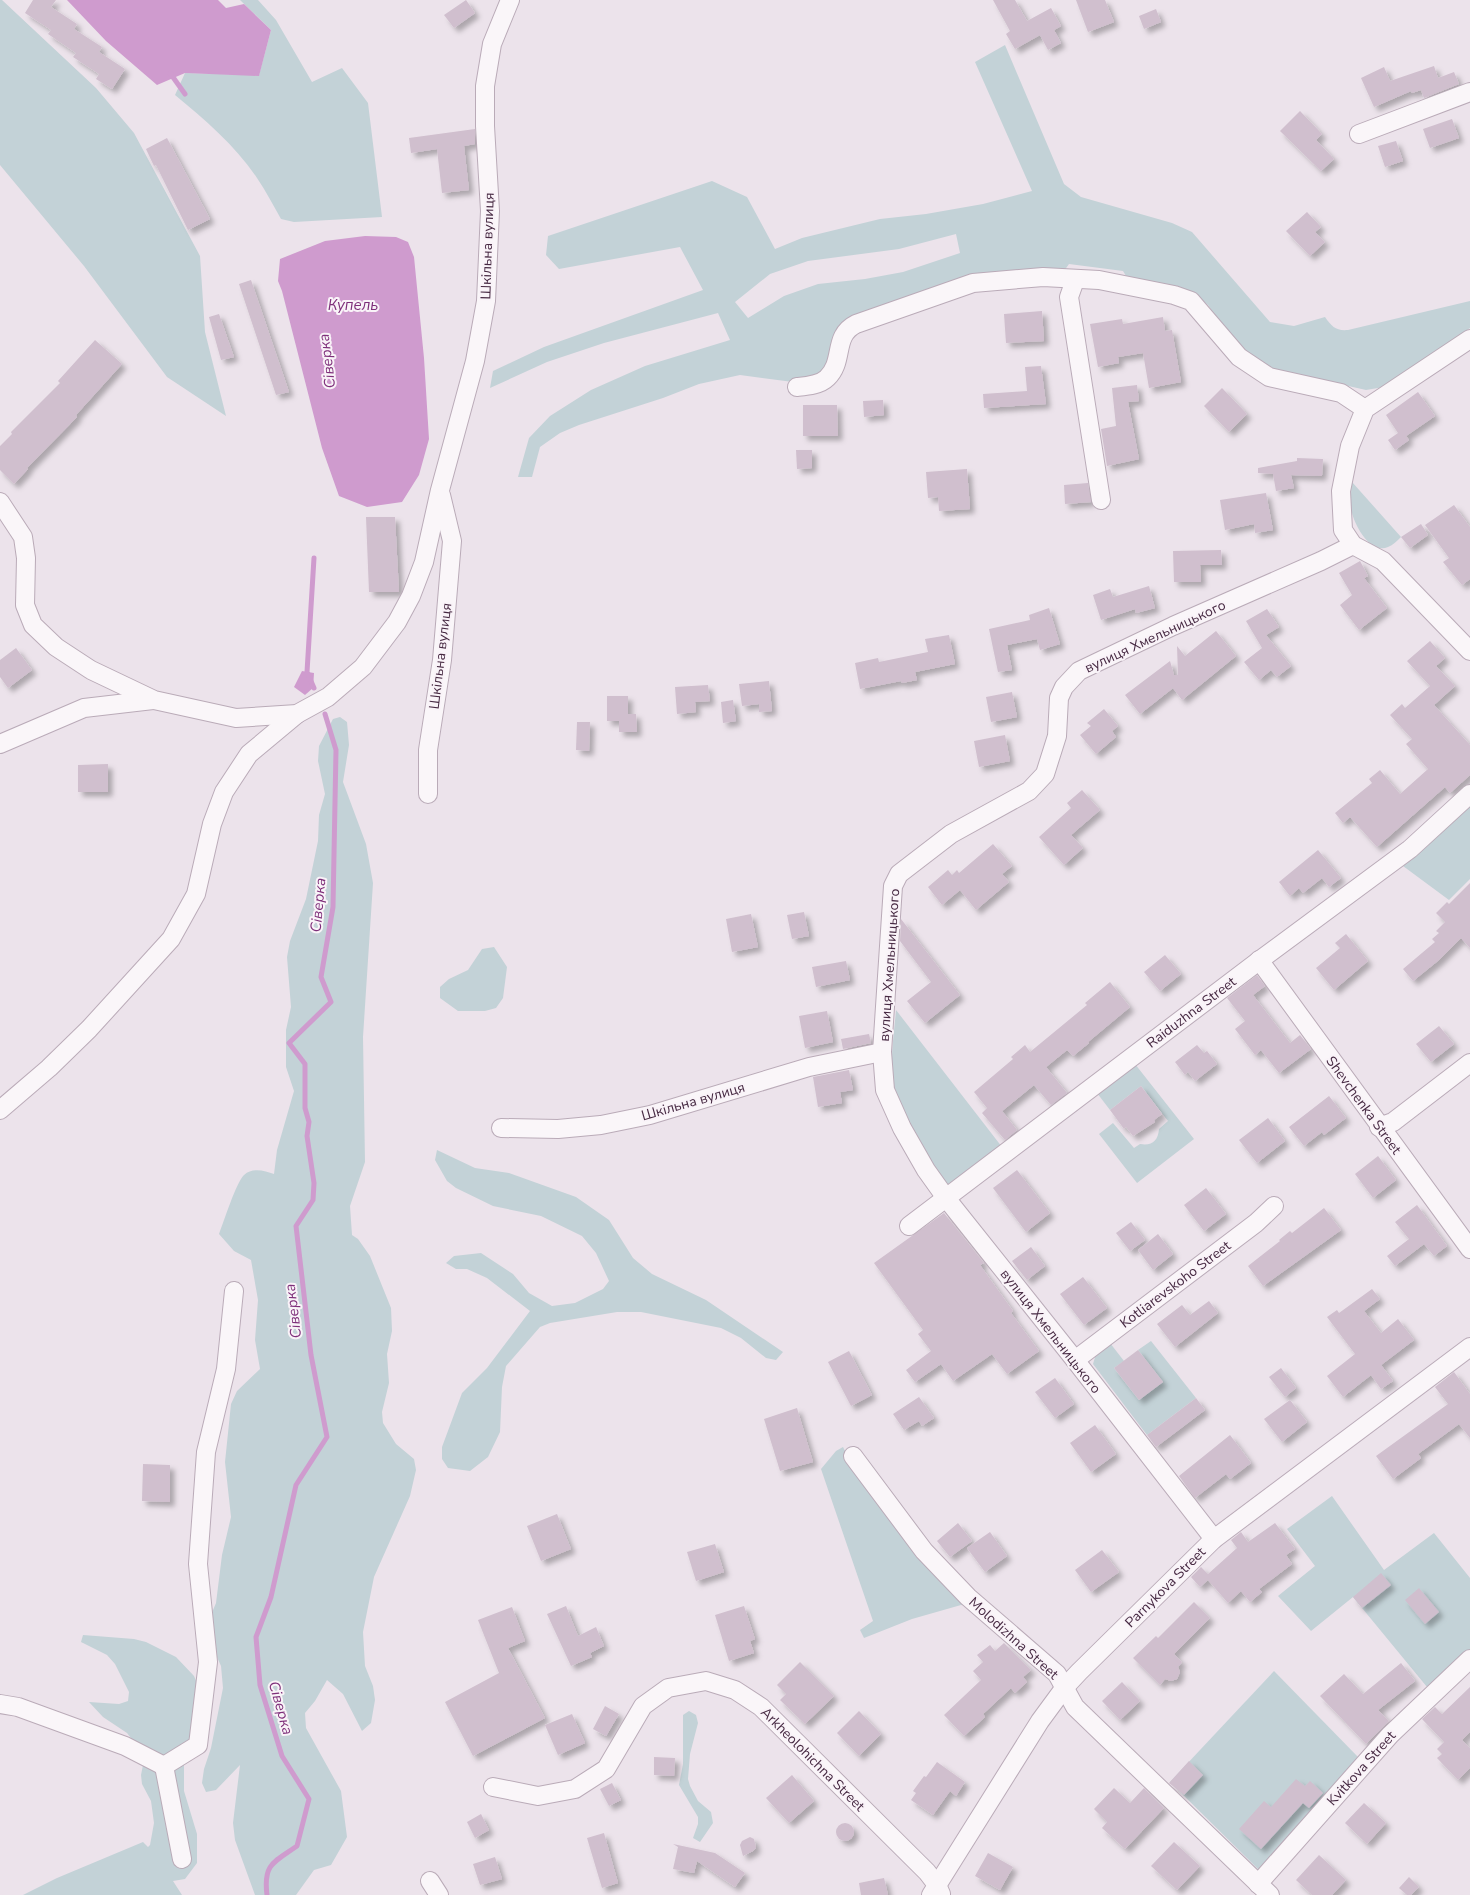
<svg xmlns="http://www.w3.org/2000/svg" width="1470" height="1895" font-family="'Nunito Sans',sans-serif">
	<defs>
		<filter id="shadow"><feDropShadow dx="4.5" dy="4.5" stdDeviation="2.5" flood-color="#0004"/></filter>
	</defs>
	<rect width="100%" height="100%" fill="#ece3eb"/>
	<g fill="#c3d2d7" fill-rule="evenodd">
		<path d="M0 0H2L96 88 134 133 200 256 205 332 226 416 167 377 84 266 0 165Z"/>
		<path d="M240 0H258L276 20 312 82 342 68 368 103 382 217 294 222 281 219C273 205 266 191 257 178 235 145 205 120 175 95L185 73 259 75 271 30Z"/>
		<path d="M1005 45 1064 184 1081 197 1172 223 1192 232 1270 322 1294 326 1325 317C1332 327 1336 331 1348 330L1470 301V328L1384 387 1366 390 1273 369 1244 351 1222 326 1208 305 1193 293 1126 276 1123 271 1069 264 1064 271 972 278 854 320 823 374 793 382 740 375 699 384 663 398 579 425 560 433 540 447 532 477H518L529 438 550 416 591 390 645 366 730 340 718 313 604 343 547 362 490 388 493 371 544 347 703 290 680 247 559 269 546 255 548 236 712 181 747 197 775 249 802 238 880 219 926 214 983 204 1032 191 975 62ZM956 234 960 253 903 272 865 279 818 284 784 296 748 318 735 302 770 274 808 261 899 249Z"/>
		<path d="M1352 482 1401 537C1397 541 1393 545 1388 547 1371 555 1355 526 1352 513 1350 503 1351 492 1352 482Z"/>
		<path d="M340 717 347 722 349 745 343 782 366 844 373 883 363 1037 365 1162 350 1206 352 1235 358 1239 370 1256 391 1308 392 1331 387 1354 389 1383 382 1412 383 1423 396 1444 414 1459 416 1470 410 1496 374 1577 363 1632 365 1666 373 1686 375 1700 371 1723 362 1731 343 1694 327 1680 315 1701 305 1713 306 1728 341 1791 347 1837 331 1865 314 1870 296 1895H255L235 1840 233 1823 240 1765 216 1790 206 1792 202 1783 204 1769 211 1748 223 1688 221 1666 212 1646 208 1622 216 1603 222 1555 231 1517 225 1462 231 1404 237 1391 260 1369 255 1340 258 1300 251 1260 234 1251 219 1234C224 1221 236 1183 244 1175 253 1167 265 1171 274 1174L277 1150 294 1091 286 1067V1030L291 1007 287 957 290 941 306 899 318 841 319 815 325 794 318 761 319 746 333 719Z"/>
		<path d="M1470 805V879L1449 900 1403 866Z"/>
		<path d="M494 947 507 967 503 998 496 1008 485 1011H458L440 998V987L449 979 468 970 482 949Z"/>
		<path d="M896 1010 1002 1147 952 1185 945 1183C928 1158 900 1118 894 1088 889 1063 894 1035 896 1010Z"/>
		<path d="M1135 1064 1194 1139 1137 1183 1099 1134 1113 1123 1134 1148 1140 1144C1152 1146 1158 1141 1159 1129L1168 1121 1141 1086 1110 1110 1097 1093Z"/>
		<path d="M437 1150 475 1168 509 1173 576 1197 609 1220 633 1258 652 1274 706 1300 783 1352 776 1360 766 1358 741 1338 721 1328 641 1312H617L550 1323 540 1327 506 1366 502 1387 500 1432 488 1457 470 1471 448 1468 442 1459V1447L462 1393 487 1368 530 1311 487 1278 467 1269H456L446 1263 454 1256 481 1253 513 1274 529 1293 552 1306 575 1303 603 1289 609 1281 596 1253 582 1236 541 1216 493 1206 456 1188 447 1181 435 1160Z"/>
		<path d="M1151 1341 1196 1398 1147 1435 1093 1364 1096 1354 1110 1343 1124 1361 1114 1368 1139 1400 1163 1382 1138 1350Z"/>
		<path d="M843 1447 849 1459 974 1607 961 1605 912 1619 864 1638 860 1630 873 1621 821 1469 836 1451Z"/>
		<path d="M1332 1496 1384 1570 1434 1533 1470 1578V1651L1427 1687 1353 1597 1311 1631 1278 1596 1315 1566 1287 1529Z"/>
		<path d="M83 1635 134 1639 146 1642 176 1657 194 1676 198 1685 192 1730 184 1756V1791L197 1834V1863L185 1879 173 1881 182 1895H23L57 1878 143 1842 148 1847 150 1845 154 1823 151 1801 142 1784 141 1775 144 1760 142 1752 127 1733 103 1717 89 1702 119 1704 128 1701 129 1692 115 1664 107 1655 81 1642Z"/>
		<path d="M1274 1671 1359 1758 1259 1870 1170 1782Z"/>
		<path d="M689 1711 696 1715 698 1723 690 1754 688 1779 690 1786 698 1801 711 1812 713 1823 700 1842 693 1838 698 1824V1817L679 1785 683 1764V1715Z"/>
	</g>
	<g fill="#cf9bce">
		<path d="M67 0H218L226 8 244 4 271 30 259 76 185 73 157 85 106 41Z"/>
		<path d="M365 236 396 237 408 242 414 257 424 358 429 439 419 475 402 502 367 507 339 496 322 448 282 291 278 281 280 259 325 241Z"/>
		<path d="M302 671 314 673 313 688 305 695 294 687Z"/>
	</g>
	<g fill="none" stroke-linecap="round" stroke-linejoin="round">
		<g stroke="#cf9bce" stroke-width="5">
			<path d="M170 73 185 94"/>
			<path d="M314 688 307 672 314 558"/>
			<path d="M267 1895C263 1864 274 1862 297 1846L309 1799 282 1756 260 1685 256 1637 271 1597 296 1485 327 1437 311 1355 296 1226 313 1200 314 1183 307 1136 309 1122 305 1108V1064L289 1043 331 1002 321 977 333 907 336 750 325 714"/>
		</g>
	</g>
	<g fill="#d0bfce" filter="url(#shadow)">
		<path d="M33 0H56L51 7 77 24 74 29 102 47 99 52 125 69 112 89 96 79 99 74 73 57 76 53 48 34 51 30 25 13Z"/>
		<path d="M466 0 475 13 454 28 444 15Z"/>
		<path d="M993 0H1015L1027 21 1051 8 1061 26 1054 30 1061 43 1048 50 1040 35 1015 49 1006 34 1010 31Z"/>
		<path d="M1076 0H1105L1114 22 1088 32Z"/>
		<path d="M1156 9 1161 22 1144 29 1139 16Z"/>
		<path d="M1434 66 1438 78 1454 72 1459 84 1424 98 1421 90 1412 93 1411 91 1374 107 1361 78 1384 67 1390 81Z"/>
		<path d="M1300 111 1322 134 1316 140 1334 159 1321 171 1280 131Z"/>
		<path d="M1452 119 1459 138 1430 148 1423 129Z"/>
		<path d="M475 129V144L464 146 469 190 442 193 437 149 411 153 409 138Z"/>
		<path d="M167 138 210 219 188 230 156 165 154 166 146 149Z"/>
		<path d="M1396 141 1403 161 1385 167 1378 146Z"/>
		<path d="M1307 212 1321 227 1315 232 1325 242 1310 256 1286 231Z"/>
		<path d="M251 280 289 392 276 395 239 284Z"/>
		<path d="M1042 311 1044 341 1006 343 1004 314Z"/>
		<path d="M219 314 234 357 221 360 209 317Z"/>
		<path d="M1163 317 1165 331 1172 330 1181 382 1149 388 1143 353 1118 357 1119 363 1098 367 1090 324 1122 319 1123 324Z"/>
		<path d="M95 340 122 364 76 415 77 417 27 468 28 469 14 484 0 470V446L12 434 11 432 60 383 58 381Z"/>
		<path d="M1041 366 1046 404 984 408 983 394 1027 391 1025 367Z"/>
		<path d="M1137 385 1139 401 1128 402 1139 459 1107 466 1101 429 1116 426 1112 388Z"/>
		<path d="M1222 388 1247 414 1229 432 1204 406Z"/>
		<path d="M1418 392 1435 416 1406 436 1409 440 1395 450 1388 440 1398 433 1386 415Z"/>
		<path d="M883 400 884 415 864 417 863 401Z"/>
		<path d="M803 405H837L838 436H803Z"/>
		<path d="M796 450H812V468L797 469Z"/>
		<path d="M1297 458 1323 459 1322 476 1291 475 1294 488 1276 491 1273 474 1258 473V468L1297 461Z"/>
		<path d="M967 469 970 509 939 511 938 497 928 498 926 472Z"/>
		<path d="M1088 483 1091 502 1065 504 1064 485Z"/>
		<path d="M1266 493 1273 530 1255 533 1254 524 1225 530 1220 500Z"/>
		<path d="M1454 505 1470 527V579L1462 585 1443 562 1449 558 1425 525Z"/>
		<path d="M366 517H395L399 592H369Z"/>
		<path d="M1421 524 1428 535 1410 548 1401 537Z"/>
		<path d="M1221 550 1222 565H1200L1201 582H1174L1173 551Z"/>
		<path d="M1360 561 1368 576 1364 578 1387 608 1359 630 1340 605 1352 595 1339 573Z"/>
		<path d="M1149 586 1155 608 1136 613 1135 609 1101 620 1093 595 1110 589 1113 597Z"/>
		<path d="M1049 608 1060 644 1040 650 1037 639 1007 645 1012 670 998 672 989 629 1030 620 1029 615Z"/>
		<path d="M1267 609 1279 627 1266 635 1291 666 1277 677 1271 670 1259 680 1244 662 1262 648 1246 621Z"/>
		<path d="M1216 631 1236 656 1182 700 1173 688 1140 714 1125 695 1170 661 1174 675H1178L1177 646 1185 656Z"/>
		<path d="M949 635 955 664 915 672 917 680 902 683 901 681 860 689 855 663 878 658 879 662 928 652 925 639Z"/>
		<path d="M1430 641 1445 658 1436 666 1455 686 1434 705 1470 745V775L1450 793 1445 787 1377 847 1350 817 1343 823 1335 813 1372 783 1369 779 1380 770 1400 794 1428 769 1406 744 1412 739 1390 715 1402 704 1405 708 1430 686 1407 661Z"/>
		<path d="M16 648 32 670 8 688 0 677V660Z"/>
		<path d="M769 681 772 711 759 712V704L742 706 739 684Z"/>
		<path d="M708 685 710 701 695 702 696 712 677 714 675 687Z"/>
		<path d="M1012 692 1017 717 991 722 986 697Z"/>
		<path d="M607 696H628V714H636L637 732H619V721H607Z"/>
		<path d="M733 700 736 721 723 723 721 702Z"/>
		<path d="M1104 709 1118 726 1112 731 1116 737 1096 754 1080 735 1091 726 1087 723Z"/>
		<path d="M577 722H590L589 751 576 750Z"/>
		<path d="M1005 735 1010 761 979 767 974 741Z"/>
		<path d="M108 764V792H78V765Z"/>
		<path d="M1082 790 1100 810 1071 835 1083 848 1064 865 1039 837 1071 808 1067 803Z"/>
		<path d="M993 844 1012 866 1002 874 1009 882 976 910 960 890 942 905 928 887 948 870 952 875 957 870 959 873Z"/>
		<path d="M1318 850 1341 878 1329 887 1322 878 1303 893 1299 888 1290 896 1279 882Z"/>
		<path d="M1470 883V948L1461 938 1439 960 1413 981 1403 969 1435 942 1432 939 1439 933 1436 931 1445 922 1436 913 1447 902 1449 904Z"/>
		<path d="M804 912 809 936 792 939 787 915Z"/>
		<path d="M751 914 758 947 732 952 726 919Z"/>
		<path d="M901 919 960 995 925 1023 907 1001 931 982 900 941Z"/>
		<path d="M1346 934 1368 961 1334 990 1316 968 1340 948 1335 943Z"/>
		<path d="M1165 955 1181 974 1160 991 1144 972Z"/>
		<path d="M846 961 850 980 816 987 812 967Z"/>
		<path d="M1257 975 1265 986 1253 995 1290 1043 1300 1035 1311 1049 1279 1073 1261 1050 1255 1055 1235 1029 1245 1021 1227 998Z"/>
		<path d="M1110 982 1130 1007 1088 1042 1089 1043 1073 1056 1067 1050 1046 1067 1067 1093 1051 1105 1034 1085 1002 1111 1017 1130 1005 1140 982 1113 987 1108 974 1092 1013 1059 1011 1057 1025 1045 1030 1052 1087 1005 1085 1003Z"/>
		<path d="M827 1011 833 1042 805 1048 799 1016Z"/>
		<path d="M1439 1026 1454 1044 1431 1062 1416 1044Z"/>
		<path d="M869 1034 871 1043 843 1049 841 1039Z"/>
		<path d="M1197 1045 1204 1053 1207 1051 1217 1064 1195 1081 1188 1072 1185 1075 1175 1062Z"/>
		<path d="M849 1070 853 1090 840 1092 842 1103 818 1107 813 1077Z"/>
		<path d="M1141 1086 1162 1114 1154 1120 1155 1122 1133 1136 1126 1127 1124 1129 1110 1110Z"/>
		<path d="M1329 1096 1346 1118 1324 1135 1322 1132 1304 1146 1289 1127Z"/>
		<path d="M1268 1118 1285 1141 1257 1163 1239 1140Z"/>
		<path d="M1378 1156 1396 1180 1373 1198 1355 1174Z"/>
		<path d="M1017 1170 1050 1213 1026 1232 993 1188Z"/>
		<path d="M1206 1188 1226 1214 1204 1231 1184 1205Z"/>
		<path d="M1417 1205 1447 1246 1434 1256 1424 1244 1395 1266 1387 1256 1409 1239 1395 1222Z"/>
		<path d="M1324 1208 1341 1230 1263 1286 1248 1266 1280 1241 1279 1240 1290 1231 1292 1233Z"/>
		<path d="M944 1213 984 1263 980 1265 1013 1311 1011 1313 1039 1351 1007 1374 992 1354 953 1381 941 1364 915 1382 906 1370 931 1351 918 1334 923 1330 874 1263Z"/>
		<path d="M1131 1222 1145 1240 1130 1251 1116 1233Z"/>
		<path d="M1158 1234 1173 1254 1153 1270 1138 1250Z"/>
		<path d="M1031 1247 1045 1266 1027 1280 1012 1261Z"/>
		<path d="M1083 1277 1107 1308 1084 1325 1060 1294Z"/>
		<path d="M1372 1289 1380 1299 1364 1311 1381 1333 1398 1319 1414 1340 1381 1365 1393 1381 1381 1389 1371 1375 1343 1397 1327 1376 1355 1354 1327 1317 1337 1310 1339 1313Z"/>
		<path d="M1209 1301 1218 1313 1175 1347 1157 1324 1182 1305 1190 1315Z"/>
		<path d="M1138 1350 1163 1382 1139 1400 1114 1368Z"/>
		<path d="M849 1351 872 1395 851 1406 828 1362Z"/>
		<path d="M1281 1368 1296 1388 1285 1397 1269 1377Z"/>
		<path d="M1454 1372 1470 1394V1438L1459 1424 1418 1454 1421 1458 1393 1479 1376 1456 1448 1404 1435 1387Z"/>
		<path d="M1055 1378 1074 1404 1055 1418 1035 1392Z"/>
		<path d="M919 1397 934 1418 922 1426 919 1421 904 1430 893 1414Z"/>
		<path d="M1196 1398 1205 1410 1156 1447 1147 1435Z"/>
		<path d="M1290 1400 1307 1422 1282 1442 1264 1419Z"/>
		<path d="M797 1408 813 1462 780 1471 764 1419Z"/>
		<path d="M1095 1425 1116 1454 1091 1472 1070 1443Z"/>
		<path d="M1230 1435 1251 1463 1230 1479 1226 1474 1195 1498 1179 1476Z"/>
		<path d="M143 1464 170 1465V1502L142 1501Z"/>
		<path d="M557 1514 571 1549 541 1561 527 1526Z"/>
		<path d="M958 1523 972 1541 950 1557 937 1541Z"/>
		<path d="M1275 1523 1295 1549 1286 1555 1292 1564 1259 1589 1262 1592 1250 1602 1241 1591 1228 1603 1208 1580 1200 1587 1191 1577 1201 1567 1208 1574 1237 1548 1231 1540 1241 1532 1248 1542Z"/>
		<path d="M990 1532 1007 1556 985 1572 967 1548Z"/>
		<path d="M715 1544 724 1572 696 1581 687 1552Z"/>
		<path d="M1102 1550 1119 1572 1091 1592 1075 1570Z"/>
		<path d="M1381 1573 1391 1585 1362 1608 1353 1597Z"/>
		<path d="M1419 1588 1439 1612 1425 1624 1405 1600Z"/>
		<path d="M1194 1602 1210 1618 1174 1654 1182 1662 1178 1667 1180 1672 1177 1679 1171 1681 1165 1679 1160 1685 1133 1658 1156 1636 1158 1638Z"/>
		<path d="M566 1606 578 1636 596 1627 604 1646 590 1653 592 1657 571 1666 547 1614Z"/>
		<path d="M744 1606 755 1639 750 1641 754 1653 729 1661 715 1615Z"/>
		<path d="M512 1607 525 1641 508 1648 545 1718 473 1756 445 1702 499 1673 478 1620Z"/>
		<path d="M1004 1643 1031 1670 1023 1677 1027 1682 1015 1693 1011 1688 983 1714 985 1717 964 1736 944 1715 981 1680 973 1671 983 1662 977 1655 990 1645 995 1651Z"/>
		<path d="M800 1662 834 1696 805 1724 780 1700 786 1694 777 1685Z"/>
		<path d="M1401 1663 1415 1681 1378 1710 1389 1721 1366 1744 1320 1696 1344 1674 1363 1694Z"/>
		<path d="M1122 1682 1140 1701 1120 1720 1102 1701Z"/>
		<path d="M1470 1687V1732L1462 1740 1470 1748V1768L1458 1780 1437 1758 1442 1754 1437 1749 1444 1742 1422 1719 1435 1707 1442 1714Z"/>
		<path d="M605 1706 619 1714 606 1736 593 1729Z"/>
		<path d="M859 1711 881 1734 859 1756 837 1733Z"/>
		<path d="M572 1714 585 1743 558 1755 545 1725Z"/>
		<path d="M654 1757 675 1758 674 1776 654 1775Z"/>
		<path d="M1189 1761 1203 1775 1184 1795 1169 1783Z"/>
		<path d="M937 1762 965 1782 956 1796 950 1791 933 1815 911 1800 916 1793 913 1791 924 1776 926 1777Z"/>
		<path d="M792 1775 814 1801 789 1823 766 1798Z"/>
		<path d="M1296 1779 1305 1786 1310 1781 1323 1793 1309 1808 1303 1803 1261 1849 1239 1829 1264 1801 1271 1807Z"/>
		<path d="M612 1783 621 1800 609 1806 600 1789Z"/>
		<path d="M1114 1788 1130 1803 1144 1788 1164 1808 1125 1849 1102 1828 1107 1822 1094 1809Z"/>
		<path d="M1364 1803 1386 1823 1367 1844 1345 1823Z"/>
		<path d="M481 1814 489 1830 475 1838 467 1822Z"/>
		<circle cx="845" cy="1832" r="9"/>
		<path d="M604 1833 618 1883 602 1888 587 1838Z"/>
		<path d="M750 1837 754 1839 756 1848 753 1851 743 1856 740 1845 742 1841Z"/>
		<path d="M1174 1842 1200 1866 1177 1890 1151 1866Z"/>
		<path d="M673 1844 715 1853 745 1873 735 1887 697 1861 694 1873 673 1869 678 1847Z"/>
		<path d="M988 1853 1013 1867 1000 1890 975 1876Z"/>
		<path d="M1319 1855 1346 1880 1332 1895H1312L1296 1880Z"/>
		<path d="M495 1857 502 1879 480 1885 473 1864Z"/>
		<path d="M1409 1877 1419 1887 1411 1895H1407L1399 1888Z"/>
		<path d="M884 1878 888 1895H861L859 1883Z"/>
	</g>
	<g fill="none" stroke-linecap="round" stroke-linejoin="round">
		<defs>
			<g id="street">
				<path d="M1359 134 1470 92"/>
				<path d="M1075 280 1069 297 1101 500"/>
				<path d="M1470 339 1365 409 1350 446 1341 491 1343 530 1353 545 1383 561 1470 651"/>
				<path d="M797 387C807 386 820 385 827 378 845 361 832 336 856 324L973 283 1043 277 1099 280 1174 295 1191 301 1239 357 1269 377 1341 393 1365 409"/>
				<path d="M0 502 23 537 26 558 25 605 33 625 56 647 91 670 154 700 236 718 297 714 328 697 363 667 397 622 411 596 424 562 440 490 475 361 486 301 490 211 485 126V86L492 44 510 0"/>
				<path d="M0 744 84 708 153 700"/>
				<path d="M428 794V750L442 660 452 541 441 495"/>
				<path d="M1259 960 1470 1249"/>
				<path d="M0 1110 49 1068 89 1029 171 939 196 894 212 824 224 792 249 754 297 714"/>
				<path d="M1379 1127 1393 1122 1470 1063"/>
				<path d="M501 1128 558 1129 601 1125 650 1115 809 1067 882 1052"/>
				<path d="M909 1226 1256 963 1410 849 1470 794"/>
				<path d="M1075 1360 1256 1223 1274 1206"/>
				<path d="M853 1456 924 1551 968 1597 1057 1674 1075 1707 1270 1895"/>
				<path d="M1214 1539 1075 1360 946 1198 926 1170 902 1128 885 1090 882 1052 893 886 899 874 951 834 1029 791 1045 774 1057 736 1059 698 1064 687 1079 671 1173 626 1321 561 1353 545"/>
				<path d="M0 1704 18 1707 125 1746 164 1766"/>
				<path d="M493 1787 538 1796 575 1789 606 1769 643 1706 668 1688 706 1681 735 1690 761 1707 927 1872 937 1885 941 1894"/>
				<path d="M182 1859 164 1766 198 1745 208 1662 198 1564 206 1452 226 1369 234 1291"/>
				<path d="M430 1881 439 1895"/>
				<path d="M1258 1884 1390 1735 1470 1659"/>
				<path d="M931 1895 1040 1721 1065 1687 1079 1672 1214 1539 1470 1347"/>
			</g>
		</defs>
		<use href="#street" stroke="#baabb8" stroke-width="20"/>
		<use href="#street" stroke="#faf6f9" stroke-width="18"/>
	</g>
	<g text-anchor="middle" stroke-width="4" stroke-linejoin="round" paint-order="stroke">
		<g font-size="14" fill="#462942" stroke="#f9f3f8">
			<text transform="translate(487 246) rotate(-88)" y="5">Шкільна вулиця</text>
			<text transform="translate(1155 636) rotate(-25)" y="5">вулиця Хмельницького</text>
			<text transform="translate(440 656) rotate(-83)" y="5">Шкільна вулиця</text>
			<text transform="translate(889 965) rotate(-86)" y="5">вулиця Хмельницького</text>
			<text transform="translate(1191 1012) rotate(-37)" y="5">Raiduzhna Street</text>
			<text transform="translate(693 1101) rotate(-16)" y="5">Шкільна вулиця</text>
			<text transform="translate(1364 1105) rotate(54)" y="5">Shevchenka Street</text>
			<text transform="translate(1175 1284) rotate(-37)" y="5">Kotliarevskoho Street</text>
			<text transform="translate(1051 1331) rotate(52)" y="5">вулиця Хмельницького</text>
			<text transform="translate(1165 1587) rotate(-45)" y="5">Parnykova Street</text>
			<text transform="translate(1014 1638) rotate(42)" y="5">Molodizhna Street</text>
			<text transform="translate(813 1759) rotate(45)" y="5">Arkheolohichna Street</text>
			<text transform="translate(1361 1768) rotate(-48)" y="5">Kvitkova Street</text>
		</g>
		<g font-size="15" font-style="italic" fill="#7e2f7a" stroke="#f9f3f8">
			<text x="353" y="310">Купель</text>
			<text transform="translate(327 361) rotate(-97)" y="5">Сіверка</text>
			<text transform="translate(318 905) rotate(-85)" y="5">Сіверка</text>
			<text transform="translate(293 1311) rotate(-97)" y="5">Сіверка</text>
			<text transform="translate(281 1708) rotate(74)" y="5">Сіверка</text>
		</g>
	</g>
</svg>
